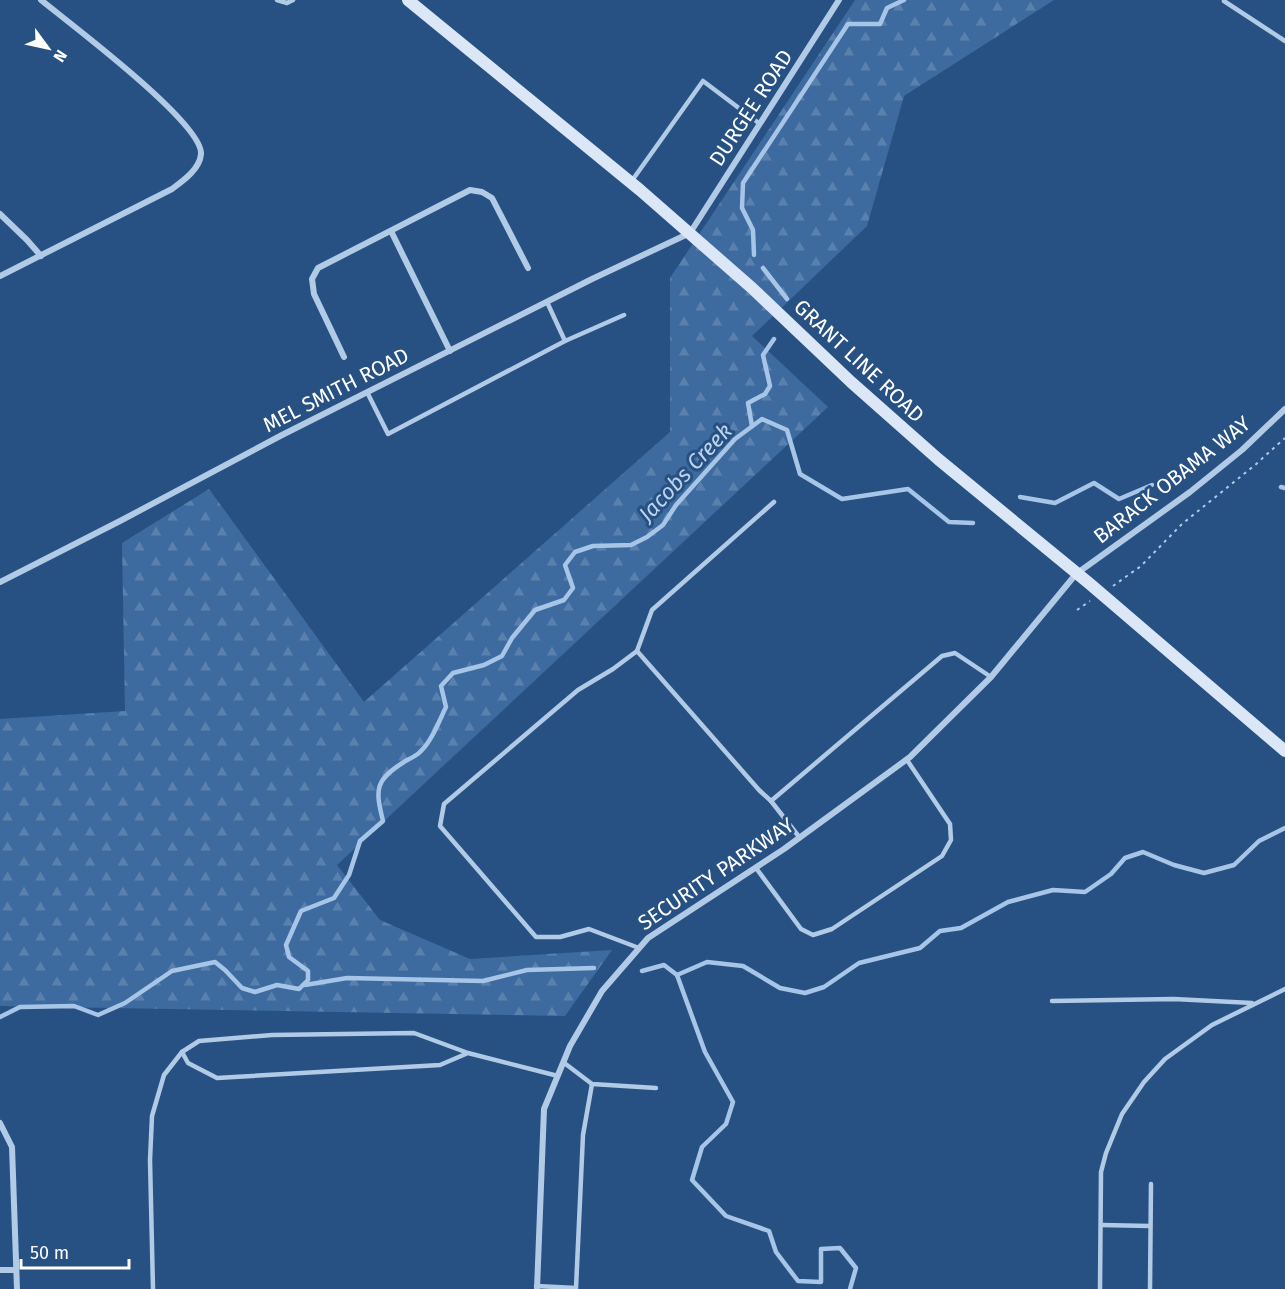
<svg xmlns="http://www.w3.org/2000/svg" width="1285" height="1289" font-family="'Fira Sans',sans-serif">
	<defs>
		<pattern id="forest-firs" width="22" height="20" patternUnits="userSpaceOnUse" patternTransform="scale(1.5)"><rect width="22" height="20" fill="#3d6b9f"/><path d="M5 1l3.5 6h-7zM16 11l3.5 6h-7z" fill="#5a81ad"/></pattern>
	</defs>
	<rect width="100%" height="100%" fill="#285183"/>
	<path fill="url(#forest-firs)" d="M855 0H1054L904 96 867 226 752 336 828 407 337 865 380 920 470 959 612 950 565 1016 0 1006V719L125 711 122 543 209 489 364 702 670 432V278Z"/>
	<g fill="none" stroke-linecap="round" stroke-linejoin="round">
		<g stroke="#a6c5e7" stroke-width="4.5">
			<path d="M754 255 753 230 742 208 743 183 848 24H880L887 8 904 0"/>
			<path d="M763 268 787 299"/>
			<path d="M752 426 748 403 765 394 770 386 763 355 774 339"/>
			<path d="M1281 487 1285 488"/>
			<path d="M1020 497 1055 503 1094 483 1119 499 1152 485"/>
			<path d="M642 971 664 965 677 975 705 1052 733 1102 726 1124 702 1147 692 1180 726 1216 769 1231 776 1252 798 1281 821 1282V1249L840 1248 856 1268 850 1289"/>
			<path d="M677 975 707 962 743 966 780 988 805 993 824 987 859 963 920 948 940 931 961 928 1008 902 1053 890 1085 892 1111 874 1125 858 1143 852 1174 865 1204 873 1234 865 1259 841 1285 828"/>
			<path d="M305 985 347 978 483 981 527 970 594 968"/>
			<path d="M0 1017 20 1007 74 1006 98 1015 125 1003 172 971 215 962 225 970 242 988 255 992 277 985 299 989 308 980V971L289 957 286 945 301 911 334 898 349 875 360 841 383 821C375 789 375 780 404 762 409 759 416 756 420 752 432 741 439 721 446 707L441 686 453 673 484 665 502 656 512 638 535 610 564 600 573 588 565 565 575 552 593 546 631 545 647 537 663 525 676 505 735 439 762 419 787 430 800 474 842 499 908 489 949 522 973 523"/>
		</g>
		<g stroke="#b1cae6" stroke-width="2" stroke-dasharray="3 4.5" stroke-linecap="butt">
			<path d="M1113 586 1141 566 1182 524 1255 465 1285 438"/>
			<path d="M1077 610 1090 601"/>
		</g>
		<g stroke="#b1cae6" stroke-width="4.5">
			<path d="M277 0 287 3 293 0"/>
			<path d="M1224 1 1285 41"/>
			<path d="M631 182 703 81 760 124"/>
			<path d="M547 302 565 341"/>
			<path d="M367 392 388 434 565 341 624 315"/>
			<path d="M637 651 652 610 774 502"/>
			<path d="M771 801 800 838"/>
			<path d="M756 868 801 929 813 935 832 929 942 856 951 840 950 824 907 760"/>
			<path d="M639 948 589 929 560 937H536L440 826 444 804 578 690 613 669 637 651 759 790 771 801 942 656 955 653 991 677"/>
			<path d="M1052 1001 1174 999 1252 1003"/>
			<path d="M468 1053 414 1033 272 1035 199 1041 182 1052 188 1063 217 1078 440 1065 468 1053 558 1076"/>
			<path d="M563 1062 592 1084 656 1088"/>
			<path d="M1101 1225 1150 1226"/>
			<path d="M536 1286 576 1288 583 1135 592 1084"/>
			<path d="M153 1289 150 1160 152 1116 164 1075 182 1052"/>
			<path d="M1100 1289 1101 1172 1106 1153 1122 1114 1144 1082 1165 1059 1212 1025 1285 989"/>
			<path d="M1150 1289 1151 1184"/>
		</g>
		<g stroke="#b1cae6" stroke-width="6">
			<path d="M0 214 27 240 41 256"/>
			<path d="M391 231 450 351"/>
			<path d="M0 276 172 189C183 181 200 169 201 154 203 123 69 23 41 0"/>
			<path d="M344 357 314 294 312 279 318 268 470 190 482 192 492 198 528 268"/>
			<path d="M0 582 120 521 282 435 592 279 690 233 839 0"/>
			<path d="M0 1123 12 1147 17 1289"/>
			<path d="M0 1270H16"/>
			<path d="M537 1289 544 1109 570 1046 602 991 648 938 784 849 910 757 991 677 1076 574 1190 492 1242 450 1285 409"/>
		</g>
		<path stroke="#dbe7f6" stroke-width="12" d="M408 0 640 190 752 288 851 382 938 459 1090 584 1285 751"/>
	</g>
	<g text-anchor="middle" stroke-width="6" stroke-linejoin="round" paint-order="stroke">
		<g font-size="21" fill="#fff" stroke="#285183">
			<text transform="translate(751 108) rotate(-57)" y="7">DURGEE ROAD</text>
			<text transform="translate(859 361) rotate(43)" y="7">GRANT LINE ROAD</text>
			<text transform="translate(336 390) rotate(-27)" y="7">MEL SMITH ROAD</text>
			<text transform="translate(1172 480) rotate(-38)" y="7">BARACK OBAMA WAY</text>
			<text transform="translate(716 874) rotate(-34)" y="7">SECURITY PARKWAY</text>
		</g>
		<g font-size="22" font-style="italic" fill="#bdd4ee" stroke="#285183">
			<text transform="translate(685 472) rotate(-47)" y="8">Jacobs Creek</text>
		</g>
	</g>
	<g transform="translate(48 48) rotate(123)" stroke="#285183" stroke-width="4.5" paint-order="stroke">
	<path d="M0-4.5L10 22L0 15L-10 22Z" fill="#ffffff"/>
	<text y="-9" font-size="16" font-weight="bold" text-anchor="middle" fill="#ffffff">N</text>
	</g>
	<path d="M21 1259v9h108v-9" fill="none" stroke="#ffffff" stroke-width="3"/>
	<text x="30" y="1259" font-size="18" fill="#ffffff" stroke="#285183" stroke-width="4.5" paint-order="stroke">50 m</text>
</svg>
